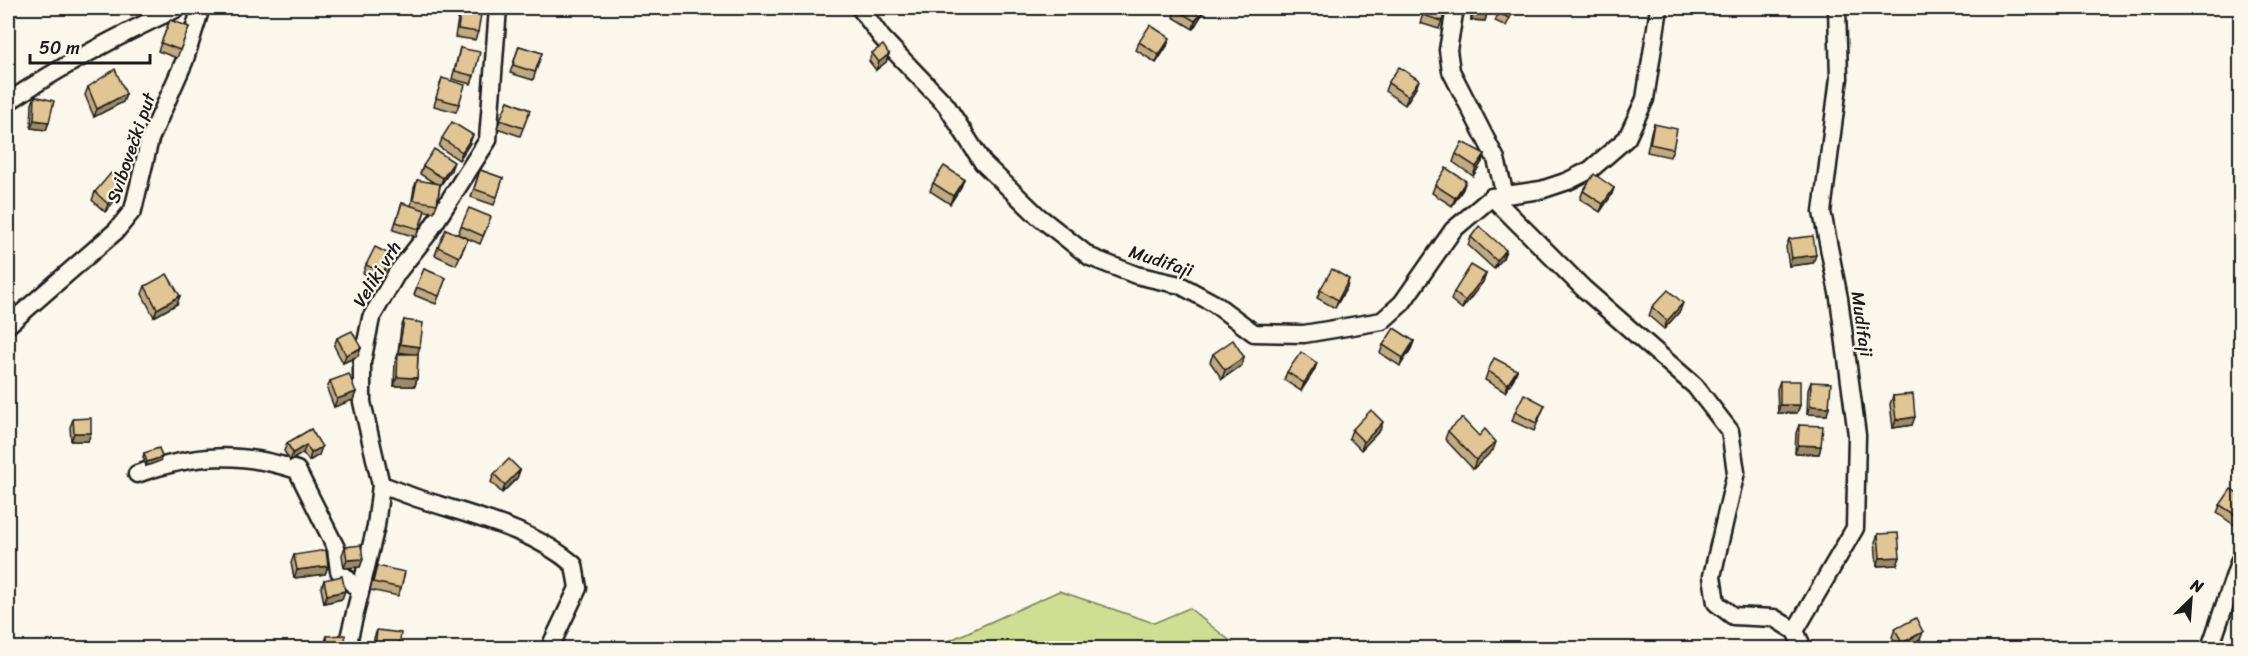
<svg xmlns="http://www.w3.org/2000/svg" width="2248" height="656" font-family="Sriracha,sans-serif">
	<rect width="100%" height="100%" fill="#fbf7ec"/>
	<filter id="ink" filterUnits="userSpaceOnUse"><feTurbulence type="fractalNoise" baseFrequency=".0167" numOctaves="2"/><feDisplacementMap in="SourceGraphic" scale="12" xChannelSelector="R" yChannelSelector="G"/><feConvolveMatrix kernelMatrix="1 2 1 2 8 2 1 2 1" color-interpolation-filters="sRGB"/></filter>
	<g filter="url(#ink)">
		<path fill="#cede92" stroke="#757d57" stroke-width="1.5" d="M1059 591 1154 623 1189 608 1239 648H933Z"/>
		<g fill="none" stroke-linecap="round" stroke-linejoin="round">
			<defs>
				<g id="minor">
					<path d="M860 8 882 38 946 105 983 163 1038 216 1090 257 1136 275 1180 285 1215 304 1254 333 1304 334 1382 321 1402 303 1453 230 1492 197 1541 190 1568 181 1590 170 1627 138 1645 99 1659 8"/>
					<path d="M1455 8 1448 50 1451 71 1496 159 1505 195"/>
					<path d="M8 102C61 66 119 35 178 8"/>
					<path d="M1492 197 1583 288 1695 386 1730 431 1736 472 1712 576 1716 603 1733 616 1774 618 1795 631 1803 648"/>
					<path d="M8 325 116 231 133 210 150 139 184 62 199 14 198 8"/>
					<path d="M137 474C194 454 240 451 297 470L336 548 339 571 354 585 361 588"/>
					<path d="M381 485C394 489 407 495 420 499 472 516 533 529 574 565L578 588 551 645"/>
					<path d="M1795 631 1855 528 1857 435 1839 298 1822 212 1839 78 1837 8"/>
					<path d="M351 648 349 638 376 526 381 485 362 402V362L371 318 397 273 427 235 488 140 498 8"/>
					<path d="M2210 648 2240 560"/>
				</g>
			</defs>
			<use href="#minor" stroke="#1c1c1c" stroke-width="21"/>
			<use href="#minor" stroke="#fbf7ec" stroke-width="16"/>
		</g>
		<g fill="#c2a980" stroke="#1c1c1c" stroke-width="1.5">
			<path d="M461 8H477L478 32 475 40 455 37 459 13Z"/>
			<path d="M1176 8H1205L1203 13 1193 29 1173 17Z"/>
			<path d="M1425 8H1446L1439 29 1420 23Z"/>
			<path d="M1471 8H1488L1487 13 1485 21 1471 20Z"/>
			<path d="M1501 8H1515L1506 26 1495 21Z"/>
			<path d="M170 20 189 27 177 58 158 51Z"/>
			<path d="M1139 42 1167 46 1156 63 1136 50Z"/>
			<path d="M519 46 542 53 533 80 510 73Z"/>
			<path d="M460 48 474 76 471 84 452 79Z"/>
			<path d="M872 53 889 54 886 62 876 70 869 61Z"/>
			<path d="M442 78 459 104 456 112 434 106Z"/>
			<path d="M1419 80 1416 88 1405 105 1385 91 1388 83Z"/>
			<path d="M88 87 126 94 123 102 94 117 85 95Z"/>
			<path d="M35 96 49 122 46 130 31 128 32 104Z"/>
			<path d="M508 101 530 110 520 136 497 128Z"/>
			<path d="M1654 124 1673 149 1670 157 1647 152 1651 132Z"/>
			<path d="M442 138 470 143 459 160 439 147Z"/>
			<path d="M1456 154H1485L1482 162 1473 176 1453 162Z"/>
			<path d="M423 166 451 170 440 186 437 204 434 212 425 211 416 237 393 230 402 203 411 206 414 188 417 180 436 184 420 174Z"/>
			<path d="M480 170 503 178 494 205 471 197Z"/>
			<path d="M964 179 961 187 950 204 930 191 933 183Z"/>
			<path d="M124 185 121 193 105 212 92 200 95 192Z"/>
			<path d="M1435 185 1463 189 1452 206 1432 193Z"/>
			<path d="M1614 188 1611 196 1600 212 1580 199 1583 191Z"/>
			<path d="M488 225 480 244 460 235 468 239 456 265 435 255 438 247 458 234 461 226Z"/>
			<path d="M1471 237 1506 250 1503 258 1494 269 1468 245Z"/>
			<path d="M1789 239 1813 263 1789 266 1786 247Z"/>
			<path d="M388 263 380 281 363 273 366 265Z"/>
			<path d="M424 269 446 278 436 304 414 295Z"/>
			<path d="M1486 274 1483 282 1462 309 1451 300 1454 292Z"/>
			<path d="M145 286 177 304 154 317 142 294Z"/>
			<path d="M1347 287 1335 308 1317 298 1320 290Z"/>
			<path d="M1652 307 1680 311 1664 329 1649 316Z"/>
			<path d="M404 320 418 354 417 378 415 386H394L395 362 398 354H410L398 352 401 328Z"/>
			<path d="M337 338 361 348 358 356 343 363 334 346Z"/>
			<path d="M1414 341 1411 349 1400 366 1380 353 1383 345Z"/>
			<path d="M1213 354 1244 357 1242 365 1222 379 1210 362Z"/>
			<path d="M1317 363 1314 371 1301 391 1284 380 1287 372Z"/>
			<path d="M1517 370 1514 378 1505 392 1485 380 1488 371Z"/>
			<path d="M330 381 356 392 353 400 334 407 327 389Z"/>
			<path d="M1780 381 1800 405 1797 413H1778L1777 389Z"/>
			<path d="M1811 382 1827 415 1807 414 1808 390Z"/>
			<path d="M1893 396 1912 425 1893 428 1890 404Z"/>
			<path d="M1545 405 1534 431 1512 421 1515 412Z"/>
			<path d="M73 419 88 441H71L70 427Z"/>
			<path d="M1799 425 1821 446 1819 454 1795 453 1796 433Z"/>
			<path d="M311 429 319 455 309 461 303 453 290 461 284 451 287 443Z"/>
			<path d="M1352 430H1380L1361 450 1349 438Z"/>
			<path d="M1448 431 1479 436 1493 450 1473 469 1445 439Z"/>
			<path d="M144 453 160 461 146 466 143 457Z"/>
			<path d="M520 470 517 478 502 493 491 482 494 474Z"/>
			<path d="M2241 495V522L2237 527 2217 513 2220 505Z"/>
			<path d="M1878 534 1900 557 1897 565 1877 566 1875 542Z"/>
			<path d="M345 547 363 559 360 567 344 568 342 555Z"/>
			<path d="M294 555 328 566 325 574 294 578 291 563Z"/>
			<path d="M377 566 401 588 398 596 370 590Z"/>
			<path d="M324 580 342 599 324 603 321 588Z"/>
			<path d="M1895 629 1920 640 1903 648H1898L1892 637Z"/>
			<path d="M377 630 399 648H373L374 638Z"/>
			<path d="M327 636 346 648H324V644Z"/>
		</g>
		<g fill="#9e8a68" stroke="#1c1c1c" stroke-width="1.5">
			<path d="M1205 8 1203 13 1193 29 1195 21Z"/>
			<path d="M1474 12 1487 13 1485 21 1471 20Z"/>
			<path d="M1170 38 1167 46 1156 63 1159 55Z"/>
			<path d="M889 54 886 62 876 70 879 62Z"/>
			<path d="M1419 80 1416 88 1405 105 1408 96Z"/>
			<path d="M126 94 123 102 94 117 97 109Z"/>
			<path d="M34 120 49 122 46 130 31 128Z"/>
			<path d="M473 135 470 143 459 160 462 152Z"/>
			<path d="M1485 154 1482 162 1473 176 1476 167Z"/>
			<path d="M454 162 451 170 440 186 443 178Z"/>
			<path d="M964 179 961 187 950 204 953 196Z"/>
			<path d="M1466 181 1463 189 1452 206 1455 198Z"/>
			<path d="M124 185 121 193 105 212 108 204Z"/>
			<path d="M1614 188 1611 196 1600 212 1603 204Z"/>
			<path d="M1506 250 1503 258 1494 269 1497 261Z"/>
			<path d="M1816 255 1813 263 1789 266 1792 258Z"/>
			<path d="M1486 274 1483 282 1462 309 1465 301Z"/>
			<path d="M1349 279 1347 287 1335 308 1338 300Z"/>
			<path d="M180 296 177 304 154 317 157 309Z"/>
			<path d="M1683 303 1680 311 1664 329 1667 321Z"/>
			<path d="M1414 341 1411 349 1400 366 1403 358Z"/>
			<path d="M400 344 420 347 417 355 398 352Z"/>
			<path d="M361 348 358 356 343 363 346 355Z"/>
			<path d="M1244 357 1242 365 1222 379 1225 370Z"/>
			<path d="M1317 363 1314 371 1301 391 1304 383Z"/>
			<path d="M1517 370 1514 378 1505 392 1508 384Z"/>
			<path d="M397 377 417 378 415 386H394Z"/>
			<path d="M356 392 353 400 334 407 337 399Z"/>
			<path d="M1780 405H1800L1797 413H1778Z"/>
			<path d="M1810 406 1829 407 1827 415 1807 414Z"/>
			<path d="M1915 417 1912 425 1893 428 1896 420Z"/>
			<path d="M1383 422 1380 430 1361 450 1364 442Z"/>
			<path d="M74 433H91L88 441H71Z"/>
			<path d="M1496 442 1493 450 1473 469 1476 460Z"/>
			<path d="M306 445 303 453 290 461 293 453Z"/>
			<path d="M1798 445 1821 446 1819 454 1795 453Z"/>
			<path d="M322 447 319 455 309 461 311 453Z"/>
			<path d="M162 457 160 461 146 466 147 462Z"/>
			<path d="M520 470 517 478 502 493 505 485Z"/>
			<path d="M1900 557 1897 565 1877 566 1880 558Z"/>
			<path d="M363 559 360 567 344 568 347 560Z"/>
			<path d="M328 566 325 574 294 578 297 570Z"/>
			<path d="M345 591 342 599 324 603 327 595Z"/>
			<path d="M1923 632 1920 640 1903 648H1900L1902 643Z"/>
		</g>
		<g fill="#e1c595" stroke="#1c1c1c" stroke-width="1.5">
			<path d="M461 8H482L478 32 458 29Z"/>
			<path d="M1176 8H1205L1195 21 1175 9Z"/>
			<path d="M1425 8H1446L1442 21 1423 15Z"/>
			<path d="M1474 8H1488L1487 13 1474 12Z"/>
			<path d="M1501 8H1515L1509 18 1498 13Z"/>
			<path d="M170 20 189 27 180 50 161 43Z"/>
			<path d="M1150 25 1170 38 1159 55 1139 42Z"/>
			<path d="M883 45 889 54 879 62 872 53Z"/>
			<path d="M519 46 542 53 535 72 513 65Z"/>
			<path d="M460 48 480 52 474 76 455 71Z"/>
			<path d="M1399 67 1419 80 1408 96 1388 83Z"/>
			<path d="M115 69 126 94 97 109 88 87Z"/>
			<path d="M442 78 465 85 459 104 436 98Z"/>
			<path d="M35 96 54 101 49 122 34 120Z"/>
			<path d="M508 101 530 110 523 128 500 120Z"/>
			<path d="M452 122 473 135 462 152 442 138Z"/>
			<path d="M1654 124 1677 129 1673 149 1650 144Z"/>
			<path d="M1462 142 1485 154 1476 167 1456 154Z"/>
			<path d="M434 149 454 162 443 178 423 166Z"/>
			<path d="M944 166 964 179 953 196 933 183Z"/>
			<path d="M1446 168 1466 181 1455 198 1435 185Z"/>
			<path d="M480 170 503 178 497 197 474 189Z"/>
			<path d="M111 173 124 185 108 204 95 192Z"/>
			<path d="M1594 174 1614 188 1603 204 1583 191Z"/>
			<path d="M417 180 440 184 437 204 413 200Z"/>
			<path d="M402 203 425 210 419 229 396 222Z"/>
			<path d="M469 208 491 217 483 236 461 226Z"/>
			<path d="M1479 226 1506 250 1497 261 1471 237Z"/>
			<path d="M446 229 468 239 459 257 438 247Z"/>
			<path d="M1813 236 1816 255 1792 258 1789 239Z"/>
			<path d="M375 247 391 255 383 273 366 265Z"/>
			<path d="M1471 265 1486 274 1465 301 1454 292Z"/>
			<path d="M424 269 446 278 439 296 416 287Z"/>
			<path d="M1332 269 1349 279 1338 300 1320 290Z"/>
			<path d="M167 274 180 296 157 309 145 286Z"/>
			<path d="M1668 290 1683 303 1667 321 1652 307Z"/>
			<path d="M404 320 423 323 420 347 400 344Z"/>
			<path d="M1394 328 1414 341 1403 358 1383 345Z"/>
			<path d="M352 331 361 348 346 355 337 338Z"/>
			<path d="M1233 340 1244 357 1225 370 1213 354Z"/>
			<path d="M1301 352 1317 363 1304 383 1287 372Z"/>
			<path d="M398 354H418L417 378 397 377Z"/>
			<path d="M1494 358 1517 370 1508 384 1488 371Z"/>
			<path d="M349 374 356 392 337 399 330 381Z"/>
			<rect x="1780" y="381" width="20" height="24"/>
			<path d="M1811 382 1831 383 1829 407 1810 406Z"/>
			<path d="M1524 394 1545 405 1536 423 1515 412Z"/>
			<path d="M1913 394 1915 417 1896 420 1893 396Z"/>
			<path d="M1371 410 1383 422 1364 442 1352 430Z"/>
			<path d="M91 418V433H74L73 419Z"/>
			<path d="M1462 418 1479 436 1485 429 1496 442 1476 460 1448 431Z"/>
			<path d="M1799 425 1823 426 1821 446 1798 445Z"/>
			<path d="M311 429 322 447 311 453 306 445 293 453 287 443Z"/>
			<path d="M159 448 162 457 147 462 144 453Z"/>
			<path d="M509 459 520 470 505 485 494 474Z"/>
			<path d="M2231 489 2241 495 2240 518 2220 505Z"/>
			<path d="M1898 533 1900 557 1880 558 1878 534Z"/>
			<path d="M361 545 363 559 347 560 345 547Z"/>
			<path d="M326 550 328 566 297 570 294 555Z"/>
			<path d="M377 566 405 572 401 588 373 582Z"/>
			<path d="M342 576 345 591 327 595 324 580Z"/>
			<path d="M1916 618 1923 632 1902 643 1895 629Z"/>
			<path d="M377 630 401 633 399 648H375Z"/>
			<path d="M345 635 346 648H328L327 636Z"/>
		</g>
	</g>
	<g text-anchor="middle" stroke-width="4.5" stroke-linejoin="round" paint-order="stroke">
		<g font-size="18" fill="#1c1c1c" stroke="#fbf7ec">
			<text transform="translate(131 148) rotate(-71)" y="6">Svibovečki put</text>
			<text transform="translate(1161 261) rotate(18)" y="6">Mudifaji</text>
			<text transform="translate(377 274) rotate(-58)" y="6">Veliki vrh</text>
			<text transform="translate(1862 324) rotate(82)" y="6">Mudifaji</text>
		</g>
	</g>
	<rect width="2248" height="656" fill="none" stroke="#fbf7ec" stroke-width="30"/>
	<rect x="15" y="15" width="2218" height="626" fill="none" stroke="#1c1c1c" stroke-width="2" filter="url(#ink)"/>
	<g transform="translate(2191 599) rotate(25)" stroke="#fbf7ec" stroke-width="4.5" paint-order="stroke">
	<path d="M0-4.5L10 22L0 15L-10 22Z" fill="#1c1c1c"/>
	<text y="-9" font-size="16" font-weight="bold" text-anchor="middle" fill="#1c1c1c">N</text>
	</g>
	<path d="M30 54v9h120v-9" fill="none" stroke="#1c1c1c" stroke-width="3"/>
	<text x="39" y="54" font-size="18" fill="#1c1c1c" stroke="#fbf7ec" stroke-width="4.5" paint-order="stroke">50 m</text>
</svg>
